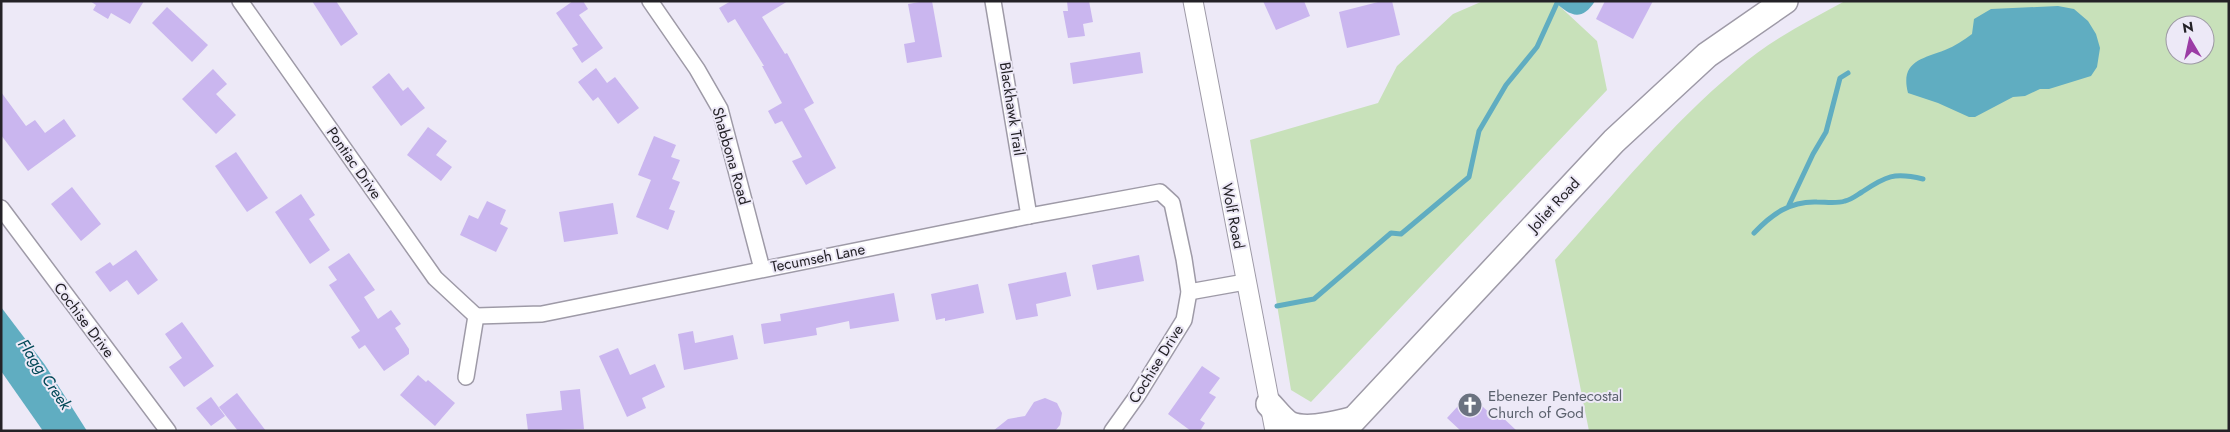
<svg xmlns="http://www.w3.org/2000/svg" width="2230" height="432" font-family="Jost,sans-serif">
	<rect width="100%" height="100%" fill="#ede9f7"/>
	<g fill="#c8e1ba" fill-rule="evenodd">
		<path d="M1483 1H1554L1597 41 1607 90 1311 402 1291 390 1250 140 1378 103 1397 66 1453 14Z"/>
		<path d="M1845 1H2229V431H1589L1555 260C1613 195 1669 126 1736 70 1767 42 1808 21 1845 1ZM2175 25H2205V55H2175Z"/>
	</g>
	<g fill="#60adc1">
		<path d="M1554 1H1595C1581 23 1569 15 1554 1Z"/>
		<path d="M2058 6 2074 9 2088 21 2096 34 2100 48 2097 67 2091 76 2049 89H2040L2025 96 2013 97 1975 117H1969L1938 103 1908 93C1900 62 1921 59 1945 50 1955 46 1964 40 1972 34L1974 19 1991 9Z"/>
		<path d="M1 307 45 365 87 431H43L1 371Z"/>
	</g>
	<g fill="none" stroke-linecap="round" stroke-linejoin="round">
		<g stroke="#60adc1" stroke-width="5">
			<path d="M1789 205 1813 154 1826 132 1840 78 1848 73"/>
			<path d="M1754 233C1772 214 1790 201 1817 202 1826 202 1836 204 1845 201 1851 200 1857 195 1862 192 1886 176 1894 172 1923 179"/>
			<path d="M1277 306 1314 299 1391 233 1401 234 1469 177 1479 131 1506 85 1537 47 1558 1"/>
		</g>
	</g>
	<g fill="#cab6ef">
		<path d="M90 1H144L130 24 111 13 108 19 93 10 96 5Z"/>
		<path d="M312 1H336L358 34 341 46Z"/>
		<path d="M573 1H583L588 9 579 15 603 48 582 63 572 48 578 45 556 13Z"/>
		<path d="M731 1H788L762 17 785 54 787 53 814 103 804 109 836 168 806 185 792 161 802 157 782 121 775 124 768 111 782 103 762 66H764L735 19 728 23 719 8Z"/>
		<path d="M925 1H932L942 57 907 63 904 44 915 42 908 4Z"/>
		<path d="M1067 1H1089L1093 22 1083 24 1085 36 1068 38 1063 11H1068Z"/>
		<path d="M1263 1H1304L1310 16 1276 30Z"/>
		<path d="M1382 1H1392L1400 35 1347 48 1339 12Z"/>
		<path d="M1605 1H1653L1633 39 1596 19Z"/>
		<path d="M167 7 208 45 192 62 152 23Z"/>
		<path d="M1140 52 1143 73 1073 84 1070 63Z"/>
		<path d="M596 68 607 83 615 77 639 108 618 124 598 97 593 101 578 82Z"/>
		<path d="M213 69 227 84 216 94 236 115 216 134 182 99Z"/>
		<path d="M389 73 403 91 408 87 425 108 401 126 372 87Z"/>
		<path d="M1 92 26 126 35 120 45 133 64 119 76 136 28 171 1 135Z"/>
		<path d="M428 127 447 141 436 155 452 167 441 181 407 155Z"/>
		<path d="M654 136 676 145 671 157 680 160 672 179 680 182 669 209 675 211 668 230 636 217 651 180 638 175Z"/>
		<path d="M236 152 268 198 247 212 215 166Z"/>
		<path d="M72 187 101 224 81 241 51 204Z"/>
		<path d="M301 194 315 215 309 219 330 250 310 264 275 212Z"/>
		<path d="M487 201 506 210 500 224 508 228 496 252 460 235 469 215 478 219Z"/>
		<path d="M613 203 618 234 564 242 559 212Z"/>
		<path d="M136 250 158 280 138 295 127 280 110 292 95 272 110 262 113 266Z"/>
		<path d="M349 253 375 290 364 297 378 319 391 310 401 324 395 328 409 349V354L384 371 365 345 359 349 351 337 360 331 329 285 337 280 328 267Z"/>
		<path d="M1139 255 1144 281 1097 290 1092 265Z"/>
		<path d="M1066 272 1071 296 1036 304 1038 316 1016 320 1008 284Z"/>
		<path d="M978 284 984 313 945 321V318L936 320 931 294Z"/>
		<path d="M894 293 899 321 850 329 849 321 816 328 817 335 764 344 761 324 781 321 780 314Z"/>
		<path d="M182 322 214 366 184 387 169 367 182 358 165 334Z"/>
		<path d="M693 331 695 343 733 335 738 359 684 370 678 334Z"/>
		<path d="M618 348 630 375 655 364 665 387 642 398 646 408 627 417 599 356Z"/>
		<path d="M1202 366 1220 378 1209 393 1216 397 1200 420 1205 423 1200 431H1191L1168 414Z"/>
		<path d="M418 375 426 382 428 380 455 403 435 426 400 395Z"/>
		<path d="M580 389 584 429 528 431 526 414 562 410 560 391Z"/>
		<path d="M237 393 266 431H238L219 407Z"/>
		<path d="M1469 394 1496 419 1500 415 1517 431H1461L1447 418Z"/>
		<path d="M211 397 225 416 211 426 196 408Z"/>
		<path d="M1045 398 1057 403 1062 413 1060 425 1055 431H993L1008 419 1025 416 1034 402Z"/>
	</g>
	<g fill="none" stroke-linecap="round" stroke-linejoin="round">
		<defs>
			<g id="minor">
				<path d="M240 1 435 278 476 316"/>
				<path d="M650 1 697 69 720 109 762 269"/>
				<path d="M993 1 1029 216"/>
				<path d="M1 208 168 431"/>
				<path d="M1189 292 1245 282"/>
				<path d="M476 316 542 314 1029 216 1160 192 1172 203 1184 259 1189 292 1184 320 1137 396 1112 431"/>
				<path d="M466 377 476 316"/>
			</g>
			<path id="tertiary" d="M1193 1 1275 431"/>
			<g id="primary">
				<path d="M1269 404C1275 410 1281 419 1289 424 1306 432 1334 424 1352 420"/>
				<path d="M1343 431 1614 141 1707 55 1785 1"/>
			</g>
		</defs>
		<use href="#minor" stroke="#9e9aa7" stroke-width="18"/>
		<use href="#tertiary" stroke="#9e9aa7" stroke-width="21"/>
		<use href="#primary" stroke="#9e9aa7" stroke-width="28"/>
		<use href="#minor" stroke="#fff" stroke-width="15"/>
		<use href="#tertiary" stroke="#fff" stroke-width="19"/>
		<use href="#primary" stroke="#fff" stroke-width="25"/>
	</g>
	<defs>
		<symbol id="church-disc" viewBox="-11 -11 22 22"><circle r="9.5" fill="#6b7280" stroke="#ede9f7"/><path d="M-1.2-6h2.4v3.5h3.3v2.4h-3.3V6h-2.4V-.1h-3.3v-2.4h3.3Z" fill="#fff"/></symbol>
	</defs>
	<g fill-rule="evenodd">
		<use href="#church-disc" x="1456" y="391" width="28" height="28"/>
	</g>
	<g text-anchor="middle" stroke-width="4" stroke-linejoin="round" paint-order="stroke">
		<g font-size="15" fill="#242227" stroke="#ede9f7">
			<text transform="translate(1012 109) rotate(81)" y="5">Blackhawk Trail</text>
			<text transform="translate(731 156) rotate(74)" y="5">Shabbona Road</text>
			<text transform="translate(354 163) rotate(55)" y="5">Pontiac Drive</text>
			<text transform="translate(1554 205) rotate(-47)" y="5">Joliet Road</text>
			<text transform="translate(1233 216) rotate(79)" y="5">Wolf Road</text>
			<text transform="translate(818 258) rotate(-11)" y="5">Tecumseh Lane</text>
			<text transform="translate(84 320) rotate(53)" y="5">Cochise Drive</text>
			<text transform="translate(1156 364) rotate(-58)" y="5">Cochise Drive</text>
		</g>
		<g font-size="15" fill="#5b616d" stroke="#ede9f7" text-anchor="start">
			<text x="1488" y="401">Ebenezer Pentecostal<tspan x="1488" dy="17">Church of God</tspan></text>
		</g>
		<g font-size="16" font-style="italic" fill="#004856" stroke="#ede9f7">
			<text transform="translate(45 374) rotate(56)" y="6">Flagg Creek</text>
		</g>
	</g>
	<rect width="2230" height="432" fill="none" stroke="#242227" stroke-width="5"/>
	<g transform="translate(2190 40) rotate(351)"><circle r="24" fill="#ede9f7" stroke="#9d99a4"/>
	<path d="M0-4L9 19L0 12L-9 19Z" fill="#9b3ca5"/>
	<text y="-8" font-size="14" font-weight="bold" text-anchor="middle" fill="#242227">N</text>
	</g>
</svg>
